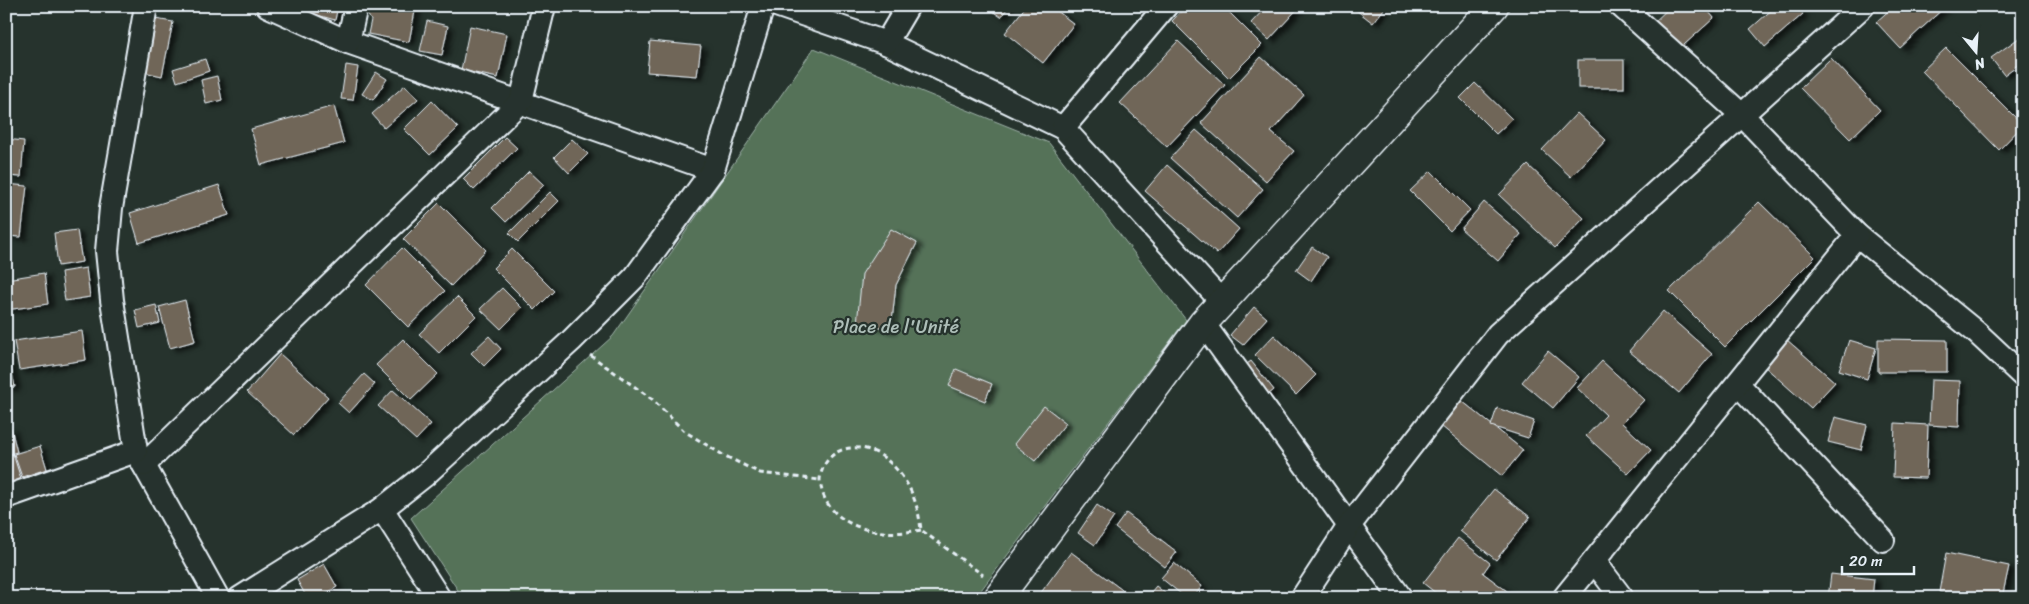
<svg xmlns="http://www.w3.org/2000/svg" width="2029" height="604" font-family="Sriracha,sans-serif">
	<defs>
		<filter id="shadow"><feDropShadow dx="5.5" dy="3" stdDeviation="2.5" flood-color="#0009"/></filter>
	</defs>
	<rect width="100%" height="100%" fill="#26332d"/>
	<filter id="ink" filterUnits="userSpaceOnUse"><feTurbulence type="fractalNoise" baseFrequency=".02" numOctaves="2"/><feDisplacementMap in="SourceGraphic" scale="10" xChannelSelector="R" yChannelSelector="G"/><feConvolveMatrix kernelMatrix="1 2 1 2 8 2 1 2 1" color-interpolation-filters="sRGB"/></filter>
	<g filter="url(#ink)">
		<path fill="#557259" stroke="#9eb2a8" d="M814 48 1049 143 1186 320 975 598H463L411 518 613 336Z"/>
		<g fill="#706659" stroke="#e8f1f8" filter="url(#shadow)">
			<path d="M286 6H338L335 20Z"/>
			<path d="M362 6H416L409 42 368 34 371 20Z"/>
			<path d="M985 6H1009L1001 17Z"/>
			<path d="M1026 6H1051L1074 24 1043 63 1005 33Z"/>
			<path d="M1186 6H1223L1262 45 1229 78 1172 21Z"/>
			<path d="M1267 6H1300L1269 40 1251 23Z"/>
			<path d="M1351 6H1380L1384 9 1373 23Z"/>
			<path d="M1671 6H1704L1714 18 1675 53 1650 26Z"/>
			<path d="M1776 6H1796L1803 14 1765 47 1750 29Z"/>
			<path d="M1894 6H1946L1900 48 1876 22Z"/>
			<path d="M155 19 173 22 162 76 144 72Z"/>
			<path d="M427 21 448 26 442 55 420 51Z"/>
			<path d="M470 26 507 34 498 78 461 70Z"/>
			<path d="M2023 35V61L2004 75 1991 58Z"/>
			<path d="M650 41 701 46 697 76 647 72Z"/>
			<path d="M1178 41 1225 85 1167 147 1120 103Z"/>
			<path d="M1946 48 2023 125 1999 150 1922 71Z"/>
			<path d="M1261 57 1304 95 1271 132 1294 151 1266 181 1201 123Z"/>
			<path d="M1831 58 1880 110 1850 139 1800 88Z"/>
			<path d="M205 59 209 71 177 82 173 69Z"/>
			<rect x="1578" y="60" width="46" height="28"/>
			<path d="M346 65 358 67 353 100 341 99Z"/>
			<path d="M376 72 387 79 373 100 362 94Z"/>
			<path d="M217 76 222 100 206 104 201 80Z"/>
			<path d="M1475 83 1512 119 1496 134 1460 98Z"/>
			<path d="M405 85 418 99 384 128 372 114Z"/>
			<path d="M432 101 458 128 430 155 404 129Z"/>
			<path d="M334 106 344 143 261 165 251 129Z"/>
			<path d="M1577 113 1606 140 1571 177 1542 150Z"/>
			<path d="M1196 130 1263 189 1237 218 1170 158Z"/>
			<path d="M505 137 517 148 474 190 463 179Z"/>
			<path d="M6 139 24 141 21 177 6 176Z"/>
			<path d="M572 139 588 154 569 173 554 157Z"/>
			<path d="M1167 165 1239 229 1217 254 1145 191Z"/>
			<path d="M1528 165 1584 218 1555 248 1499 195Z"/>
			<path d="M529 171 544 185 506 222 492 208Z"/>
			<path d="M1431 171 1470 210 1450 231 1410 191Z"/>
			<path d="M6 184 27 186 21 237 6 236Z"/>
			<path d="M219 185 229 215 139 243 130 213Z"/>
			<path d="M550 192 559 201 518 242 509 233Z"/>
			<path d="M1484 202 1521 234 1498 261 1461 229Z"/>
			<path d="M1759 202 1815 257 1725 347 1669 291Z"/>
			<path d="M439 203 486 250 451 286 403 239Z"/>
			<path d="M891 229 917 243 896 285 891 330 857 324 862 274Z"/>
			<path d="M77 230 82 262 58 266 54 233Z"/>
			<path d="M1312 247 1327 257 1311 281 1296 270Z"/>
			<path d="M402 248 445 291 408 327 366 285Z"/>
			<path d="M512 249 554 291 535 310 493 268Z"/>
			<path d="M86 268 90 297 65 301 61 272Z"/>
			<path d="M44 273 48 304 6 310V279Z"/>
			<path d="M502 288 522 308 501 329 480 309Z"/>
			<path d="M457 297 476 316 439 353 419 334Z"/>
			<path d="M185 300 195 341 170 348 159 307Z"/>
			<path d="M156 305 160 323 139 328 135 310Z"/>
			<path d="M1254 307 1267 318 1243 345 1230 335Z"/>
			<path d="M1663 311 1712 354 1679 393 1629 351Z"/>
			<path d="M82 331 86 360 19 370 14 341Z"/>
			<path d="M1274 335 1316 375 1296 395 1255 355Z"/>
			<path d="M489 336 501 349 484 366 471 353Z"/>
			<path d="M403 339 438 374 411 400 376 365Z"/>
			<path d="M1786 339 1835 382 1811 408 1763 365Z"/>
			<path d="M1878 339 1947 340V372H1878Z"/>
			<path d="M1849 340 1876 348 1867 379 1839 370Z"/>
			<path d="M1548 351 1579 377 1553 408 1522 382Z"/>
			<path d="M8 354 15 387 6 388V355Z"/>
			<path d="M280 354 328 397 294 435 247 392Z"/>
			<path d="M1251 361 1274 390 1263 399 1240 369Z"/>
			<path d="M1602 361 1644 400 1622 423 1651 450 1628 474 1586 436 1606 415 1577 388Z"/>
			<path d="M956 369 992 384 985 401 949 386Z"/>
			<path d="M364 374 375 384 349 413 338 403Z"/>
			<path d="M1931 380 1960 381 1959 427 1929 425Z"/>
			<path d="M393 390 431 424 416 440 378 406Z"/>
			<path d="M1457 397 1523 450 1502 476 1436 422Z"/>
			<path d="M1044 406 1066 423 1035 461 1014 444Z"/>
			<path d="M1497 408 1534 421 1528 438 1491 426Z"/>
			<path d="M1835 417 1867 425 1861 450 1828 442Z"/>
			<path d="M1895 423 1928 425 1926 478 1893 477Z"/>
			<path d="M11 428 17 452 6 455V430Z"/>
			<path d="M40 446 47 469 22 477 14 454Z"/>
			<path d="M13 454 23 485 6 490V456Z"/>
			<path d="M1494 489 1530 517 1496 560 1460 531Z"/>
			<path d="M1097 505 1114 517 1095 545 1078 533Z"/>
			<path d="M1126 513 1177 552 1165 567 1115 528Z"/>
			<path d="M1458 538 1490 563 1483 573 1507 591 1502 598H1442L1423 583Z"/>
			<path d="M1071 552 1133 598H1037Z"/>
			<path d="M1946 553 2009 566 2002 598H1969L1939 592Z"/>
			<path d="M1174 563 1202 586 1193 598H1186L1161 578Z"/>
			<path d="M324 564 337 587 319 598H307L297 580Z"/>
			<path d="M1831 574 1874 579 1872 598H1828Z"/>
			<path d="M1156 586 1171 598H1146Z"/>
		</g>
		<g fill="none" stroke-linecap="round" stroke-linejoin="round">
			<defs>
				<g id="minor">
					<path d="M146 6 111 208 107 251 112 300 136 451 218 598"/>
					<path d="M268 6 348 42 713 170"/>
					<path d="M779 6 886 43 1063 128 1223 303"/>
					<path d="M1621 6 1743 116 1857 235 1976 332 2023 376"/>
					<path d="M348 42 356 6"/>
					<path d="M886 43 908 6"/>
					<path d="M1063 128 1166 6"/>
					<path d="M1203 323 1401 598"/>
					<path d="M1738 384 1883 540"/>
					<path d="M144 465 521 101 544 6"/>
					<path d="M6 497 136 451"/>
					<path d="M382 509 439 598"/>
					<path d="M1594 561 1622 598"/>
					<path d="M240 598 382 509 425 475 571 341 635 277 713 170 763 6"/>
					<path d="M1302 598 1349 526 1498 334 1863 6"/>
					<path d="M1564 598 1857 235"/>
				</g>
				<path id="tertiary" d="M998 598 1203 323 1494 6"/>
			</defs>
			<use href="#minor" stroke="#e8f1f8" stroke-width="26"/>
			<use href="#tertiary" stroke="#e8f1f8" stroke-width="31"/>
			<g stroke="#e8f1f8" stroke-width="3" stroke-dasharray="5 4" stroke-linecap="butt">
				<path d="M590 355 652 399 684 431 723 455 760 473 820 480"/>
				<path d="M921 530C888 536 845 533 826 501 823 495 820 486 820 479 825 443 864 440 887 460 909 479 918 502 921 530L983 575"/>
			</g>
			<use href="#minor" stroke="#26332d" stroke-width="22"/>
			<use href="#tertiary" stroke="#26332d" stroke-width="28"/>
		</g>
	</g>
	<g text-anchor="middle" stroke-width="4.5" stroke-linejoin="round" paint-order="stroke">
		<g font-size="18" fill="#adbeb8" stroke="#26332d">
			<text x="896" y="333">Place de l'Unité</text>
		</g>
	</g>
	<rect width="2029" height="604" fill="none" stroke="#26332d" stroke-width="25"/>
	<rect x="12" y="12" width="2004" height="579" fill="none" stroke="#e8f1f8" stroke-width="2" filter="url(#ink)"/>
	<g transform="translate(1976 52) rotate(162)" stroke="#26332d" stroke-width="4" paint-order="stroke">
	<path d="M0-4L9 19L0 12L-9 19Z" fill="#e8f1f8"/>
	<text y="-8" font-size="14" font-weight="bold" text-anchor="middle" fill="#e8f1f8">N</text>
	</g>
	<path d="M1842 566v8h72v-8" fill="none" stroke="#e8f1f8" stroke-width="2.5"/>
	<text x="1849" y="566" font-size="15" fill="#e8f1f8" stroke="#26332d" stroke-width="4" paint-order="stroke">20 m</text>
</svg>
